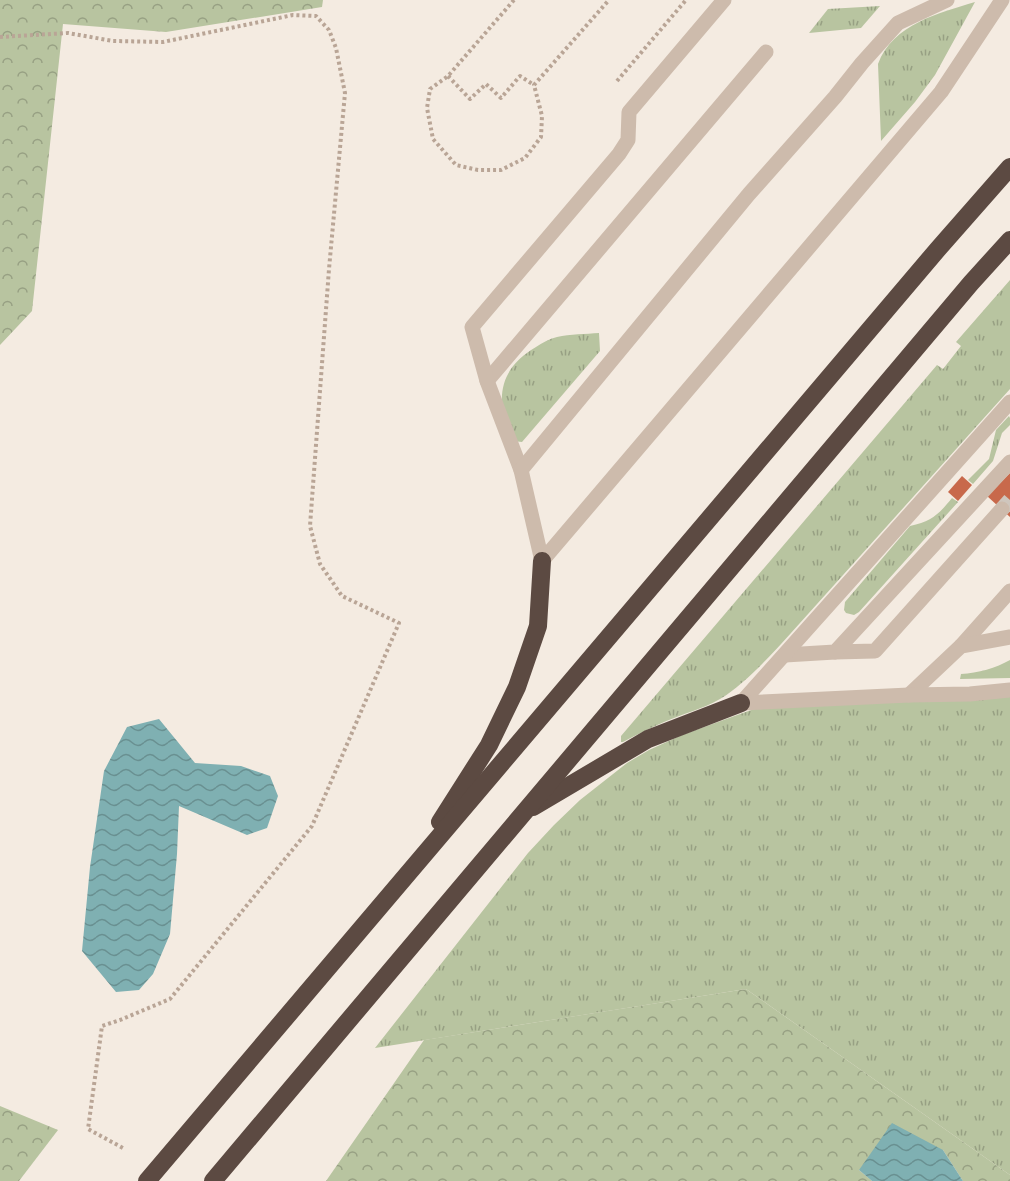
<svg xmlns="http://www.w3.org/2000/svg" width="1010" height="1181" font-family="'Open Sans',sans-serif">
	<defs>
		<pattern id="grass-tufts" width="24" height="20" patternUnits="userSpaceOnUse" patternTransform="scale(1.5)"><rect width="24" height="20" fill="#b8c4a0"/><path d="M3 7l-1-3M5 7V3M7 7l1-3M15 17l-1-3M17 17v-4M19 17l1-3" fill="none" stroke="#97a083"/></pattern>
		<pattern id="forest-crowns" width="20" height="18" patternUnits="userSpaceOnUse" patternTransform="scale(1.5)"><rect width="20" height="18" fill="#b8c4a0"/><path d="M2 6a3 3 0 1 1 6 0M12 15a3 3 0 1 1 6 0" fill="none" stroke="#97a083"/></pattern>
		<pattern id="water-waves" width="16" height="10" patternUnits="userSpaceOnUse" patternTransform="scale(1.5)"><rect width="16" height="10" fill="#7fb0b2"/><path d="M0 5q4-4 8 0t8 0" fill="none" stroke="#699091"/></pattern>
	</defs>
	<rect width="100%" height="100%" fill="#f4ebe1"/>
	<g fill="url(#grass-tufts)">
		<path d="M975 2 935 75 915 102 881 141 878 64C893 24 939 13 975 2Z"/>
		<path d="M880 6 861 28 809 33 828 9Z"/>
		<path d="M1010 280V389L791 633C772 654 744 685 720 699 703 709 682 714 664 722 650 728 636 735 623 742H621V736L937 365 943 369 961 346 956 342Z"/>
		<path d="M599 333 600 351 522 442 513 441C509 429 503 416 502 405 500 377 514 360 536 347 542 343 549 339 557 337 570 334 586 334 599 333Z"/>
		<path d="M1009 416 1010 418V425L1002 433 993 461 973 484 968 480 989 459 996 430Z"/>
		<path d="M952 498 958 502 859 612 854 615 846 613 844 610 845 602 910 526C932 521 938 515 952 498Z"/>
		<path d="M1010 660V678L960 679 961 674C978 673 996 668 1010 660Z"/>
		<path d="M1010 696V1175L746 989 375 1048 528 853 554 825 580 800 627 763 649 750 682 735 754 709Z"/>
	</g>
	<g fill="url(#forest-crowns)">
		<path d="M0 0H323L322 7 166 32 63 24 32 311 0 345Z"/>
		<path d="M746 989 1010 1175V1181H963L943 1150 859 1170 872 1181H326L424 1040Z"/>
		<path d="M0 1106 58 1130 19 1181H0Z"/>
	</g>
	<g fill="url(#water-waves)">
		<path d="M159 719 195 763 241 766 270 776 278 796 267 828 247 835 179 806 177 854 170 934 153 974 139 990 116 992 82 951 90 867 104 771 127 727Z"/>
		<path d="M892 1123 943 1150 963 1181H872L859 1170Z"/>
	</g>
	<g fill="#c8694b">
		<path d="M1010 473V517L987 496Z"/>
		<path d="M962 476 972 485 958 501 948 492Z"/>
	</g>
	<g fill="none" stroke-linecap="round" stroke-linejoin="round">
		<path stroke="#cfc6bd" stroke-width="15" stroke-dasharray="15 8" stroke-linecap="butt" d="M1002 509 1010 500"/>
		<g stroke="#b9a596" stroke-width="4" stroke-dasharray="3 3" stroke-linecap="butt">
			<path d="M514 0 448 76 430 89 427 108 433 139 456 165 478 170H501L525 158 541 137 542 116 534 85 609 0"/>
			<path d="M0 37 68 33 113 41 163 42 293 15 316 16 329 30 336 48 345 93 329 269 310 526 320 564 342 596 399 623 312 826 170 999 120 1020 102 1026 88 1129 123 1148"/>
			<path d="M448 76 470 99 486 84 501 98 520 76 534 85"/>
			<path d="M617 81 686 0"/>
		</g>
		<g stroke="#cdbbac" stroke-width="15">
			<path d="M487 381 766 52"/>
			<path d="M521 470 487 381 472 327 619 154 628 140 629 112 724 0"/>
			<path d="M542 561 521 470 749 194 835 97 862 63 898 23 947 0"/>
			<path d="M542 561 941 92 1002 0"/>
			<path d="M961 646 1010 591"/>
			<path d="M835 652 875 651 1002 509"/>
			<path d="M785 655 835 652 1010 462"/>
			<path d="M909 695 961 646 1010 637"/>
			<path d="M741 703 1010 402"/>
			<path d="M741 703 909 695 970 694 1010 690"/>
		</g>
		<g stroke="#5c4a42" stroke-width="18">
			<path d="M533 807 648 739 741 703"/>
			<path d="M440 822 489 745 517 687 538 626 542 561"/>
			<path d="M147 1181 938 249 1010 167"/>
			<path d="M213 1181 971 283 1010 240"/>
		</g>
	</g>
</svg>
